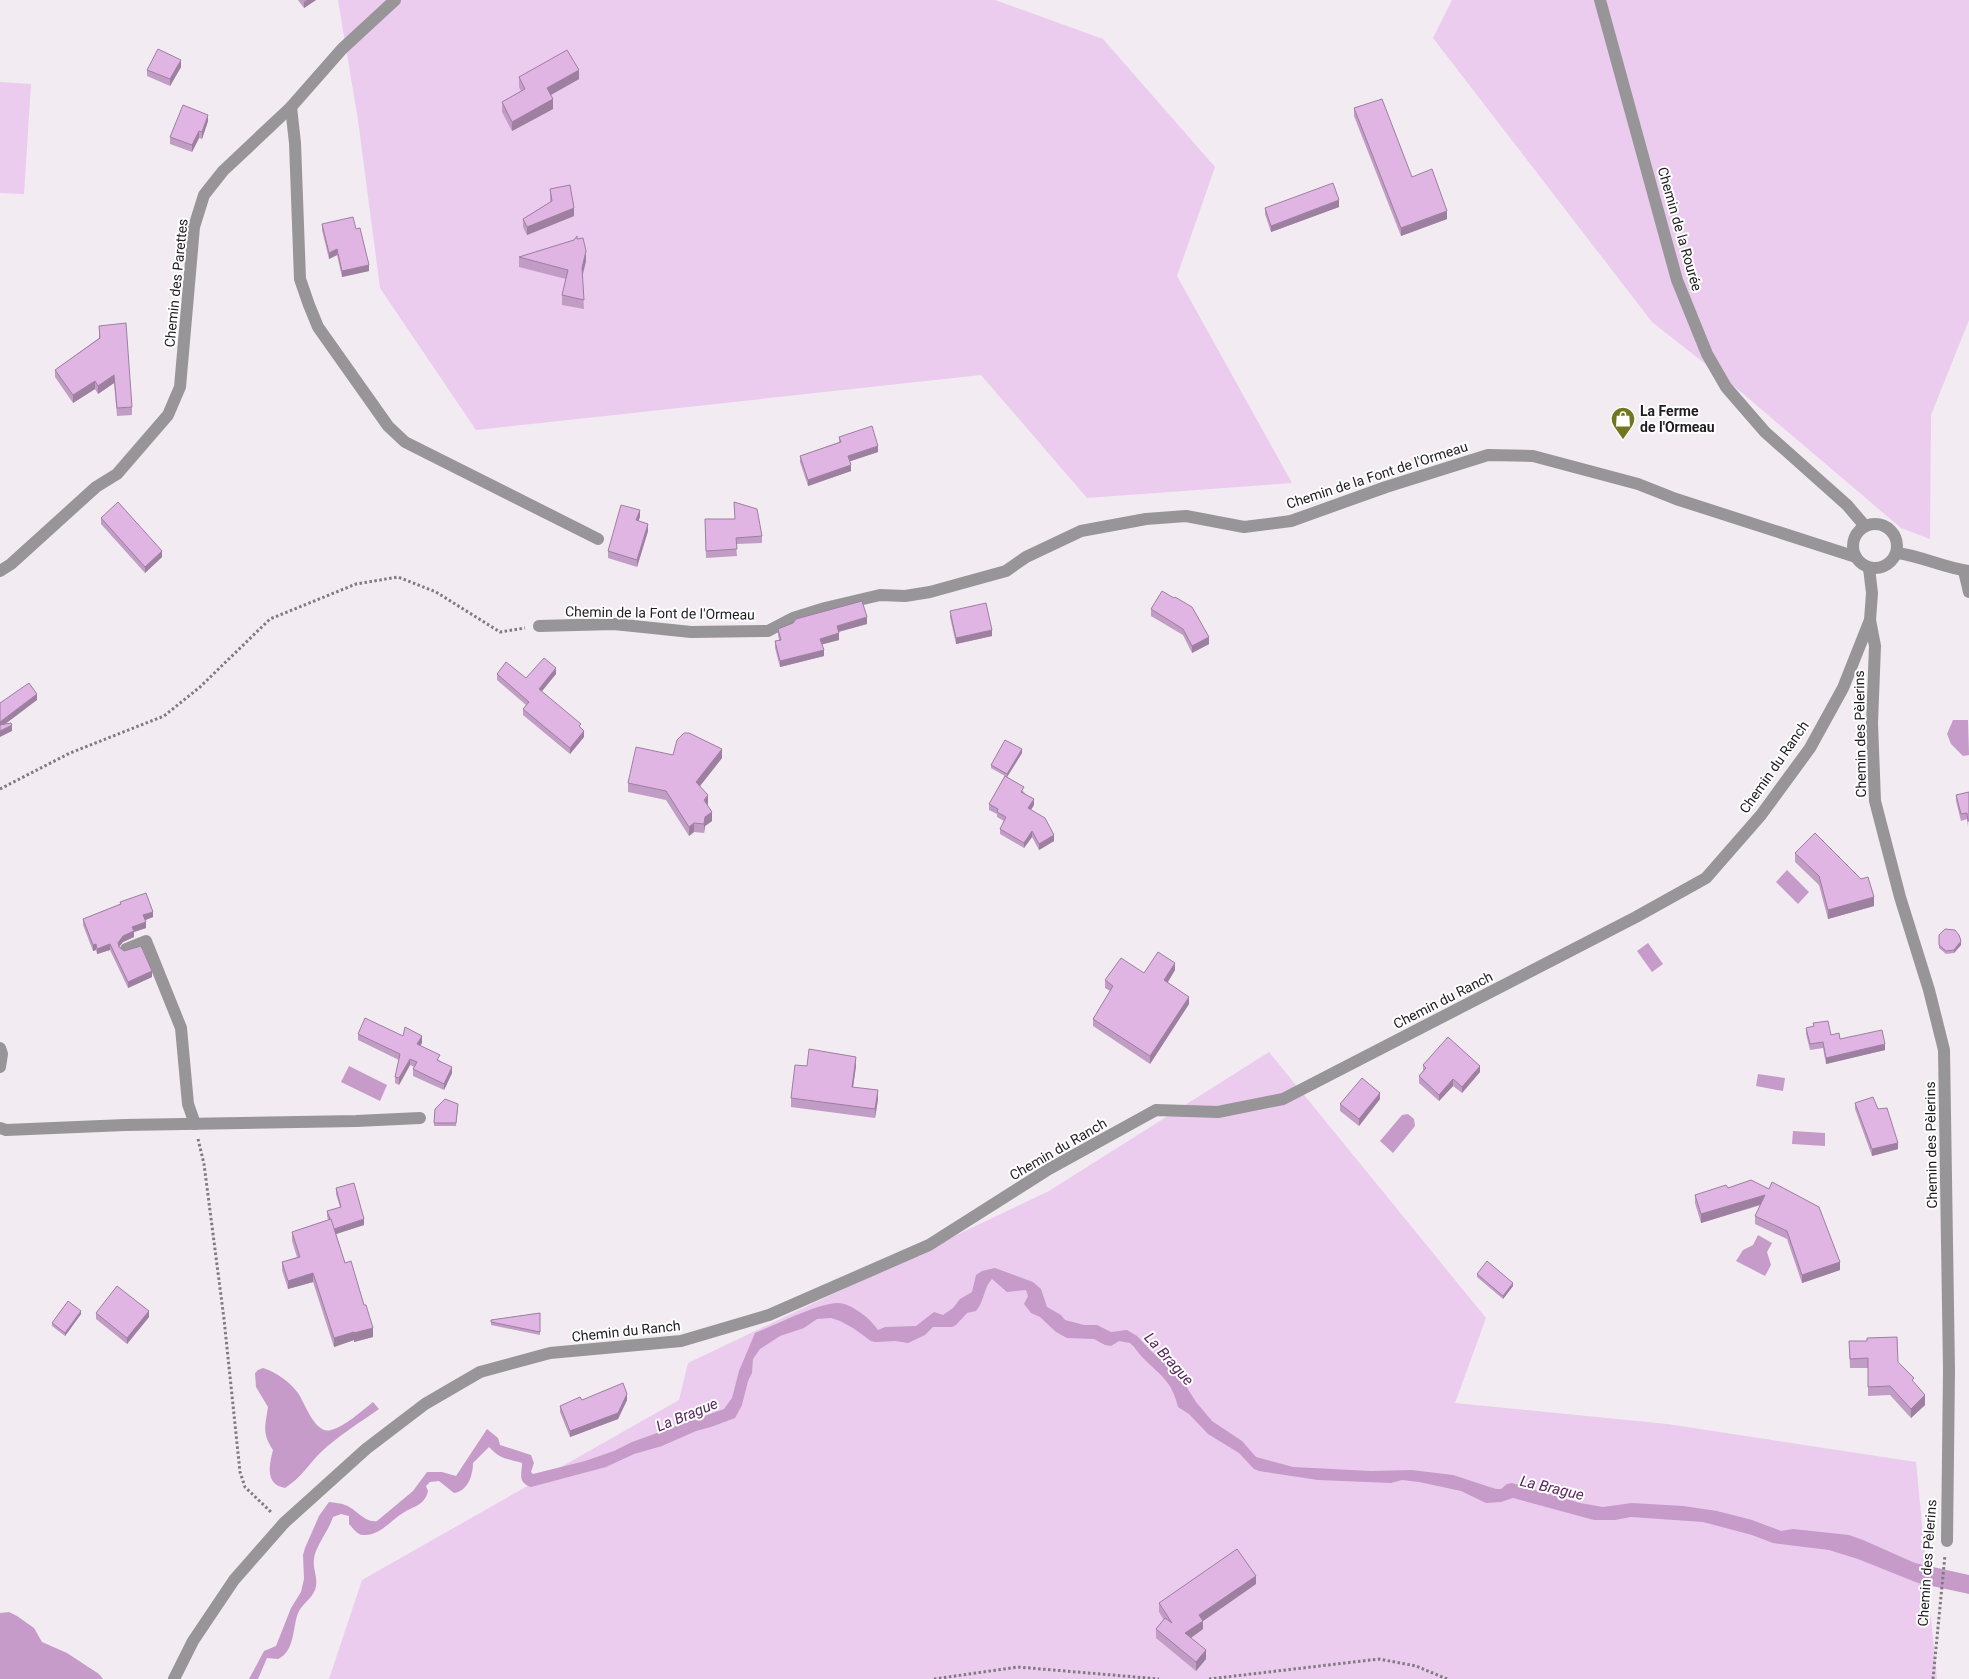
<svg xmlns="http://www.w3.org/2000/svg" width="1969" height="1679" font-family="Roboto,sans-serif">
	<rect width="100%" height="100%" fill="#f2ebf2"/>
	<g fill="#ebcbee">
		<path d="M338 0H995L1103 39 1215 167 1177 276 1292 483 1087 498 981 375 476 430 380 288 358 120Z"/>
		<path d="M1452 0H1969V320L1931 415 1930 539 1901 528 1741 392 1652 322 1433 38Z"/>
		<path d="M0 82 31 84 24 194 0 193Z"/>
		<path d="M1269 1052 1486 1318 1455 1403 1667 1424 1916 1462 1937 1679H329L362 1580 679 1400 688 1363 1049 1191Z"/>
	</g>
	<g fill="#c69bc9">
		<path d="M1953 720H1968L1969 755 1963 756 1951 744 1947 734Z"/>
		<path d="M1787 870 1809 892 1798 904 1776 882Z"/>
		<path d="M1648 943 1663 964 1652 972 1637 951Z"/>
		<path d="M349 1066 387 1085 380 1101 341 1082Z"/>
		<path d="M1758 1074 1785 1078 1783 1091 1756 1086Z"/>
		<path d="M1408 1114 1414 1119 1415 1126 1393 1153 1380 1141 1402 1115Z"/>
		<path d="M1793 1131 1825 1133V1146L1792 1144Z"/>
		<path d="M1758 1235 1772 1243 1767 1252 1771 1265 1765 1276 1736 1261 1743 1250 1753 1245Z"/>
		<path d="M995 1268 1033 1282 1041 1289 1047 1307 1061 1315 1065 1320 1084 1325H1097L1111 1332 1127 1330 1137 1336 1152 1352 1176 1370 1196 1402 1212 1421 1242 1441 1256 1457 1293 1467 1371 1471 1412 1470 1453 1475 1496 1489H1501L1507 1484 1512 1483 1580 1503 1603 1507 1632 1503 1683 1506 1717 1511 1752 1520 1781 1531 1793 1529 1849 1535 1863 1540 1915 1563 1969 1575V1594L1918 1583 1858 1559 1829 1550 1773 1543 1752 1535 1703 1522 1631 1517 1615 1520H1594L1513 1498 1501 1502 1486 1503 1461 1491 1419 1482 1402 1480 1391 1483 1318 1480 1259 1471 1254 1469 1239 1453 1208 1434 1189 1414 1178 1407C1172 1381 1160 1375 1143 1358 1138 1353 1135 1347 1130 1343L1119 1341 1111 1346 1105 1345 1094 1339 1067 1338 1056 1332 1040 1317 1031 1313 1024 1304 1028 1296 1026 1290 1007 1292 992 1279C984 1287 984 1302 976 1311L967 1313 956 1325 952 1327H933L925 1335 908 1343 895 1341 875 1342 871 1341 853 1328 840 1321 831 1318 817 1319 804 1328 780 1336 760 1349 753 1359 752 1373 748 1381 742 1405 735 1418 711 1427 696 1431 662 1446 634 1454 606 1467 531 1487C517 1482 522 1474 522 1463 507 1458 501 1460 489 1447L473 1463C473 1475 468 1491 454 1493L439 1481 430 1482 426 1486 428 1491C425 1505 414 1506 403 1513 391 1520 380 1536 363 1535 357 1535 353 1528 349 1524V1516L341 1514 333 1517C329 1529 321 1539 316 1551 310 1566 318 1574 316 1586 315 1596 304 1602 299 1611 292 1625 296 1651 278 1659L267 1658 258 1679H249L264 1651 276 1646 291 1608 301 1592 304 1579 303 1555 305 1548 319 1516 329 1502C334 1503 341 1503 345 1505 357 1509 364 1523 377 1521L413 1491 427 1472H442L456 1476 487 1429 498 1438 500 1445 531 1455 534 1463 531 1472 533 1474 585 1461 614 1451 632 1442 724 1409 732 1398 739 1371 755 1333C776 1325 815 1304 838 1303 851 1303 871 1319 878 1330L885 1327 916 1326 934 1312 943 1315 953 1308 960 1299 972 1292 976 1275 982 1271Z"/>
		<path d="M263 1368C276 1372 290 1382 298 1393 305 1403 315 1435 331 1430 344 1427 363 1410 373 1402L379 1409C359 1423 338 1436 320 1453 307 1466 302 1477 285 1488 265 1484 269 1466 273 1450 262 1433 265 1427 268 1407L256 1387 255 1373 258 1370Z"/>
		<path d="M9 1612 17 1616 34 1628 42 1642 67 1653 99 1674 103 1679H0V1613Z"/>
	</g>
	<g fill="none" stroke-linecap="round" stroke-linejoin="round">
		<g stroke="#807b80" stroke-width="3" stroke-dasharray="2.5 2.5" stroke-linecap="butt">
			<path d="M0 789 70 753 164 716 200 687 270 619 356 584 398 577 436 592 500 632 525 628"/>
			<path d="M198 1139 204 1164 224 1319 240 1472 245 1487 272 1513"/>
			<path d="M934 1679 1018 1667 1159 1679"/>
			<path d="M1209 1679 1379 1659 1416 1666 1447 1679"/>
			<path d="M1933 1679 1945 1555"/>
		</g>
		<g stroke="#989598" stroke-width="12">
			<path d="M1600 0 1677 280 1707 354 1726 387 1765 432 1847 505 1865 526"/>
			<path d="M291 107 295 143 300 279 309 305 318 327 388 426 405 442 598 539"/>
			<circle cx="1875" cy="546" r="22"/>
			<path d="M1897 553C1922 556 1944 568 1969 571"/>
			<path d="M0 571 11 564 96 487 117 474 168 415 180 387 194 227 204 195 223 171 291 107 342 49 395 0"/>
			<path d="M1964 571 1969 592"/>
			<path d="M1870 620 1875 646 1872 723 1875 801 1900 897 1929 990 1944 1050 1949 1370 1947 1541"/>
			<path d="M539 626 614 624 691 632 768 631 793 618 825 608 880 595 905 596 930 592 1006 571 1026 557 1081 531 1146 519 1186 516 1244 527 1291 521 1386 487 1488 455 1533 456 1638 484 1676 499 1856 557"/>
			<path d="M126 949 146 941 181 1028 188 1104 195 1124"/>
			<path d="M0 1048 2 1054 0 1067"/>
			<path d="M0 1128 6 1130 125 1125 356 1121 420 1118"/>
			<path d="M174 1679 193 1641 234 1580 284 1523 366 1449 425 1404 480 1372 550 1353 681 1341 769 1315 929 1245 1049 1169 1156 1110 1218 1112 1283 1099 1636 917 1706 878 1761 815 1810 748 1843 688 1870 620 1872 593 1869 568"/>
		</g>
	</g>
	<g fill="#c19cc4">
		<path d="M298 0H316L304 8Z"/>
		<path d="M181 67 170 86 147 76V70Z"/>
		<path d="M519 77 579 79 551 95 553 109 512 131 502 112V102L521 91 519 87Z"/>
		<path d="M1354 108 1412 177 1447 219 1401 236 1354 116Z"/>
		<path d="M208 121 202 139 199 138 192 152 170 144V137Z"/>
		<path d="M550 189 574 216 527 235 523 227V219L550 202Z"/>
		<path d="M1339 207 1271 232 1265 214V208Z"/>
		<path d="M322 224 356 229 369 271 342 277 337 255 329 259 322 230Z"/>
		<path d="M577 239 586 261 582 275 584 309 562 305V295L566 279 519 267V257Z"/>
		<path d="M99 326 132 407V415L117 416 114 383 98 394 95 389 73 403 55 377V370L99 338Z"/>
		<path d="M839 437 878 452 850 461 851 471 808 486 800 462V456L839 442Z"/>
		<path d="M640 517 638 521 648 531 637 567 608 558V551Z"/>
		<path d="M101 518 162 557 145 573 101 524Z"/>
		<path d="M705 519 762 536V543L736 544 737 556 706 558Z"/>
		<path d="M1151 609 1209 644 1192 653 1183 635 1151 616Z"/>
		<path d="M950 611 992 636 956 644 950 617Z"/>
		<path d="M867 624 839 632V640L822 644 824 656 780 667 775 648V641L779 640 778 635V629Z"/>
		<path d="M497 674 526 678 556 674 541 691 581 728 584 737 570 754 523 715V709L526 705 497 680Z"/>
		<path d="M1022 753 1007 777 1024 792 1034 805 1031 810 1054 841 1039 850 1032 837 1024 848 1000 834V829L1004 821 997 817V814L989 810V804L1005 776 991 768V765Z"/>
		<path d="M722 758 700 786 708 804 707 805 712 821 705 826 704 833 694 832 689 836 666 800 628 792V783Z"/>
		<path d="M1969 792 1968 827 1967 819 1961 821 1956 801V795Z"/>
		<path d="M1795 853 1874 906 1828 919 1819 885 1795 862Z"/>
		<path d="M120 902 153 917 145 920 146 928 134 932V937L123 942 119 947 152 977 128 988 110 950 97 954 96 950 93 951 83 925V919L120 904Z"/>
		<path d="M1939 935 1961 945 1954 953 1946 954 1939 948Z"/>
		<path d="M1175 970 1168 982 1189 1004 1150 1064 1093 1026V1019L1110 991 1105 988V980L1144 973Z"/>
		<path d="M1806 1028 1831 1035 1840 1039 1885 1050 1826 1064 1823 1048 1810 1050 1806 1034Z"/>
		<path d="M358 1034 403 1036 422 1043 420 1045 440 1061 452 1073 444 1090 413 1076V1069L414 1067 410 1065 399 1085 395 1083V1077L399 1060 358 1040Z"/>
		<path d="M1423 1065 1480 1072 1462 1093 1453 1086 1439 1101 1419 1083V1076L1423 1071Z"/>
		<path d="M807 1066H856L853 1087 878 1099 875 1118 791 1107V1098Z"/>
		<path d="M1380 1099 1359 1126 1340 1111V1104Z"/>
		<path d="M1855 1103 1878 1109 1898 1149 1872 1156 1855 1109Z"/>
		<path d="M458 1107 456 1126H434L435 1109Z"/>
		<path d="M1751 1180 1840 1270 1802 1283 1787 1239 1755 1224V1216L1761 1205 1701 1223 1695 1203V1195L1728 1188Z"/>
		<path d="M336 1188 364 1225 336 1234 345 1263 373 1337 354 1342V1340L334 1347 313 1282 288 1289 282 1270V1262L297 1257 292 1241V1232L328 1220 327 1216V1211L340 1207 336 1194Z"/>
		<path d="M1477 1274 1513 1286 1503 1299 1477 1277Z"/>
		<path d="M96 1313 149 1317 127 1344 96 1319Z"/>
		<path d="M540 1313V1335L491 1325V1320Z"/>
		<path d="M81 1314 65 1336 52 1326V1323Z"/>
		<path d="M1849 1341 1898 1362 1914 1383 1925 1405 1911 1418 1890 1395 1868 1396V1368H1850Z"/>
		<path d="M582 1400H627L618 1419 570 1437 560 1412V1406Z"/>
		<path d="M1256 1584 1203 1621V1629L1191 1638 1206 1659 1196 1671 1156 1638V1629L1164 1620 1159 1612V1603Z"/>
	</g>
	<g fill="#9d7fa0">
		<path d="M307 0H316L304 8V2Z"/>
		<path d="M181 60V67L170 86V79Z"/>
		<path d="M579 70V79L547 97V88Z"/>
		<path d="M553 99V109L512 131V122Z"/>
		<path d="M208 115V121L202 139V132Z"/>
		<path d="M199 131V138L192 152V145Z"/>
		<path d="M1339 200V207L1271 232V226Z"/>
		<path d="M574 208V216L527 235V227Z"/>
		<path d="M1447 211V219L1401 236V228Z"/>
		<path d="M337 249V255L329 259V253Z"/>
		<path d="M586 251V261L582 278V268Z"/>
		<path d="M369 265V271L342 277V271Z"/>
		<path d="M114 375V383L98 394V386Z"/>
		<path d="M95 381V389L73 403V395Z"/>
		<path d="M878 446V452L848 462V456Z"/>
		<path d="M851 465V471L808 486V480Z"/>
		<path d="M640 510V517L636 527V520Z"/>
		<path d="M648 524V531L637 567V560Z"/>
		<path d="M162 551V557L145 573V567Z"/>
		<path d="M867 617V624L837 632V626Z"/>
		<path d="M992 630V636L956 644V638Z"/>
		<path d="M839 633V640L820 645V639Z"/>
		<path d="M1209 637V644L1192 653V646Z"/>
		<path d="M824 650V656L780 667V661Z"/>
		<path d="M556 668V674L539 695V689Z"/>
		<path d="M37 694V700L0 728V722Z"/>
		<path d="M12 725V731L0 737V731Z"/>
		<path d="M584 731V737L570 754V748Z"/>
		<path d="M722 749V758L696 791V782Z"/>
		<path d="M1022 749V753L1007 777V774Z"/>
		<path d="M708 795V804L704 809V800Z"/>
		<path d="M1034 799V805L1028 814V808Z"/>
		<path d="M712 812V821L705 826 704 833V824L705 817Z"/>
		<path d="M694 823V832L689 836V827Z"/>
		<path d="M1032 831V837L1024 848V843Z"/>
		<path d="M1054 835V841L1039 850V844Z"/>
		<path d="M1874 897V906L1828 919V910Z"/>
		<path d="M153 912V917L143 921V915Z"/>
		<path d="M146 922V928L134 932V937L123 942 118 948V943L123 936 132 927Z"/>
		<path d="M1961 941V945L1954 953V950Z"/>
		<path d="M96 944V950L93 951V945Z"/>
		<path d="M110 944V950L97 954V949Z"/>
		<path d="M1175 963V970L1164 988V980Z"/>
		<path d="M152 971V977L128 988V982Z"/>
		<path d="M1189 997V1004L1150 1064V1056Z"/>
		<path d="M422 1036V1043L417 1050V1044Z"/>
		<path d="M1885 1044V1050L1826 1064V1058Z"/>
		<path d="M856 1057V1066L852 1095V1087Z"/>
		<path d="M410 1059V1065L399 1085V1078Z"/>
		<path d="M1480 1066V1072L1462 1093V1087Z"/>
		<path d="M452 1067V1073L444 1090V1084Z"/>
		<path d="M1453 1079V1086L1439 1101V1095Z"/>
		<path d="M878 1090V1099L875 1118V1109Z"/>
		<path d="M1380 1093V1099L1359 1126V1119Z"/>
		<path d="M1898 1143V1149L1872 1156V1149Z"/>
		<path d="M1765 1195V1203L1701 1223V1214Z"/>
		<path d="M364 1219V1225L333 1235V1230Z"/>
		<path d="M1840 1262V1270L1802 1283V1275Z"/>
		<path d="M313 1273V1282L288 1289V1281Z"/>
		<path d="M1513 1283V1286L1503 1299V1296Z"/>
		<path d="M81 1311V1314L65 1336V1333Z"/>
		<path d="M149 1311V1317L127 1344V1338Z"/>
		<path d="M373 1328V1337L354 1342V1333Z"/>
		<path d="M354 1332V1340L334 1347V1338Z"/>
		<path d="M627 1394V1400L618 1419 570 1437V1431Z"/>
		<path d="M1925 1395V1405L1911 1418V1409Z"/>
		<path d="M1256 1576V1584L1203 1621V1629L1185 1642V1633L1199 1615Z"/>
		<path d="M1206 1650V1659L1196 1671V1662Z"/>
	</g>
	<g fill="#e0b5e4" stroke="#9d7fa0">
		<path d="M158 49 181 60 170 79 147 70Z"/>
		<path d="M567 50 579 70 547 88 553 99 512 122 502 102 525 89 519 77Z"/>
		<path d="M1382 99 1412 177 1432 169 1447 211 1401 228 1354 108Z"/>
		<path d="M183 105 208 115 202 132 199 131 192 145 170 137Z"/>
		<path d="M1333 183 1339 200 1271 226 1265 208Z"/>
		<path d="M570 185 574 208 527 227 523 219 552 201 550 189Z"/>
		<path d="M353 217 356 229 360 228 369 265 342 271 337 249 329 253 322 224Z"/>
		<path d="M577 236V239L583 238 586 251 582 268 584 300 562 295 568 270 519 257 574 240Z"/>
		<path d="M126 323 132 407 117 408 114 375 98 386 95 381 73 395 55 370 100 338 99 326Z"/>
		<path d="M872 426 878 446 848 456 851 465 808 480 800 456 841 442 839 437Z"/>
		<path d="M118 502 162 551 145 567 101 518Z"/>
		<path d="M734 502 757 509 762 536 736 538 737 549 706 551 705 519H735Z"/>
		<path d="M621 505 640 510 636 520 648 524 637 560 608 551Z"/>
		<path d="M1162 591 1174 598 1175 597 1192 607 1209 637 1192 646 1183 629 1151 609Z"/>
		<path d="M862 601 867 617 837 626 839 633 820 639 824 650 780 661 775 641 781 640 778 629 793 623 796 619Z"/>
		<path d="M986 603 992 630 956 638 950 611Z"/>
		<path d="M544 658 556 668 539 689 581 724 579 726 584 731 570 748 523 709 529 702 497 674 506 662 526 678Z"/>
		<path d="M29 683 37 694 0 722V703Z"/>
		<path d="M11 723 12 725 0 731V725Z"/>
		<path d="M684 733H689L722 749 696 782 708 795 704 800 712 812 705 817 704 824 694 823 689 827 666 791 628 783 636 747 673 755 677 740Z"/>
		<path d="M1005 740 1022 749 1007 774 991 765Z"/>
		<path d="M1005 776 1024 787 1021 792 1034 799 1028 808 1045 818 1054 835 1039 844 1032 831 1024 843 1000 829 1006 817 997 812 998 809 989 804Z"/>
		<path d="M1969 792V821H1968L1967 813 1961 814 1956 795Z"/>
		<path d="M1815 833 1861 879 1868 877 1874 897 1828 910 1819 876 1795 853Z"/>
		<path d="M146 893 153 912 143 915 146 922 132 927 134 931 123 936 118 943 119 947 124 951 141 946 152 971 128 982 110 944 97 949 96 944 93 945 83 919 121 904 120 902Z"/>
		<path d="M1945 929 1955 930 1959 935 1961 941 1954 950 1946 951 1939 945V935Z"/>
		<path d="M1158 952 1175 963 1164 980 1189 997 1150 1056 1093 1019 1113 986 1105 980 1121 958 1144 973Z"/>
		<path d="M365 1018 403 1036 405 1027 422 1036 417 1044 440 1055 437 1060 452 1067 444 1084 413 1069 417 1062 410 1059 399 1078 395 1077 400 1054 358 1034Z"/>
		<path d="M1828 1021 1831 1035 1839 1033 1840 1039 1882 1030 1885 1044 1826 1058 1823 1042 1810 1044 1806 1028 1814 1026 1813 1023Z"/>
		<path d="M1448 1037 1480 1066 1462 1087 1453 1079 1439 1095 1419 1076 1426 1068 1423 1065Z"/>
		<path d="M809 1049 856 1057 852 1087 878 1090 875 1109 791 1098 795 1065 807 1066Z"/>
		<path d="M1362 1078 1380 1093 1359 1119 1340 1104Z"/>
		<path d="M1873 1097 1878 1109 1887 1108 1898 1143 1872 1149 1855 1103Z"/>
		<path d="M445 1099 458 1104 456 1123H434L435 1109Z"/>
		<path d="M1751 1180 1769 1189 1772 1182 1819 1207 1840 1262 1802 1275 1787 1231 1755 1216 1765 1195 1701 1214 1695 1195 1726 1185 1728 1188Z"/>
		<path d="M354 1183 364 1219 334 1229 327 1211 341 1207 336 1188Z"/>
		<path d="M331 1219 345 1263 351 1261 364 1305H366L373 1328 354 1333V1332L334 1338 313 1273 288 1281 282 1262 300 1257 292 1232Z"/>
		<path d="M1487 1261 1513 1283 1503 1296 1477 1274Z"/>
		<path d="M117 1286 149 1311 127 1338 96 1313Z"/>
		<path d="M68 1301 81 1311 65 1333 52 1323Z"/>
		<path d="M540 1313V1332L491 1322V1320Z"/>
		<path d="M1897 1337 1898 1362 1914 1378 1912 1380 1925 1395 1911 1409 1890 1386 1868 1387V1358L1850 1359 1849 1341H1867V1338Z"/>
		<path d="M623 1383 627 1394 618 1413 570 1431 560 1406 580 1397 582 1400Z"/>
		<path d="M1237 1549 1256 1576 1199 1615 1203 1621 1185 1633 1206 1650 1196 1662 1156 1629 1165 1618 1172 1623 1159 1603Z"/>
	</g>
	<defs>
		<symbol id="shop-pin" viewBox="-11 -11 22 30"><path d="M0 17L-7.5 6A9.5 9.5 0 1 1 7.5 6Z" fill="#707720" stroke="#fff"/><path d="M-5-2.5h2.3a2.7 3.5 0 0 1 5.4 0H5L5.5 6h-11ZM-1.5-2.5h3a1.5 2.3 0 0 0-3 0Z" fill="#fff"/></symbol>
	</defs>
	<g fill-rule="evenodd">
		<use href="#shop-pin" x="1609" y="405" width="28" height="38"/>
	</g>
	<g text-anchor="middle" stroke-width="4" stroke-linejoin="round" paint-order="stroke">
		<g font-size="14" fill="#1f1d1f" stroke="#fff">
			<text transform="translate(1680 229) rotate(74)" y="5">Chemin de la Rourée</text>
			<text transform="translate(176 283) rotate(-84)" y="5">Chemin des Parettes</text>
			<text transform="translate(1377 475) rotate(-18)" y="5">Chemin de la Font de l'Ormeau</text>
			<text transform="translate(660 613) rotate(1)" y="5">Chemin de la Font de l'Ormeau</text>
			<text transform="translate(1860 734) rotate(-91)" y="5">Chemin des Pèlerins</text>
			<text transform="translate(1774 767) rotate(-55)" y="5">Chemin du Ranch</text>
			<text transform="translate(1443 1000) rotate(-27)" y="5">Chemin du Ranch</text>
			<text transform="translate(1931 1145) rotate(-91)" y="5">Chemin des Pèlerins</text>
			<text transform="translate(1058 1149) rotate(-30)" y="5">Chemin du Ranch</text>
			<text transform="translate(626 1331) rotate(-6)" y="5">Chemin du Ranch</text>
			<text transform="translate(1927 1563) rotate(-86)" y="5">Chemin des Pèlerins</text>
		</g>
		<g font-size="14" font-weight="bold" fill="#1f1d1f" stroke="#fff" text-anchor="start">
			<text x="1640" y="416">La Ferme<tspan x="1640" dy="16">de l'Ormeau</tspan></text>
		</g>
		<g font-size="15" font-style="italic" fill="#59265f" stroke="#fff">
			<text transform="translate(1169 1359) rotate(48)" y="5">La Brague</text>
			<text transform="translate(687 1415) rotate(-22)" y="5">La Brague</text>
			<text transform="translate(1552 1488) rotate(13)" y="5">La Brague</text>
		</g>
	</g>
</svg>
